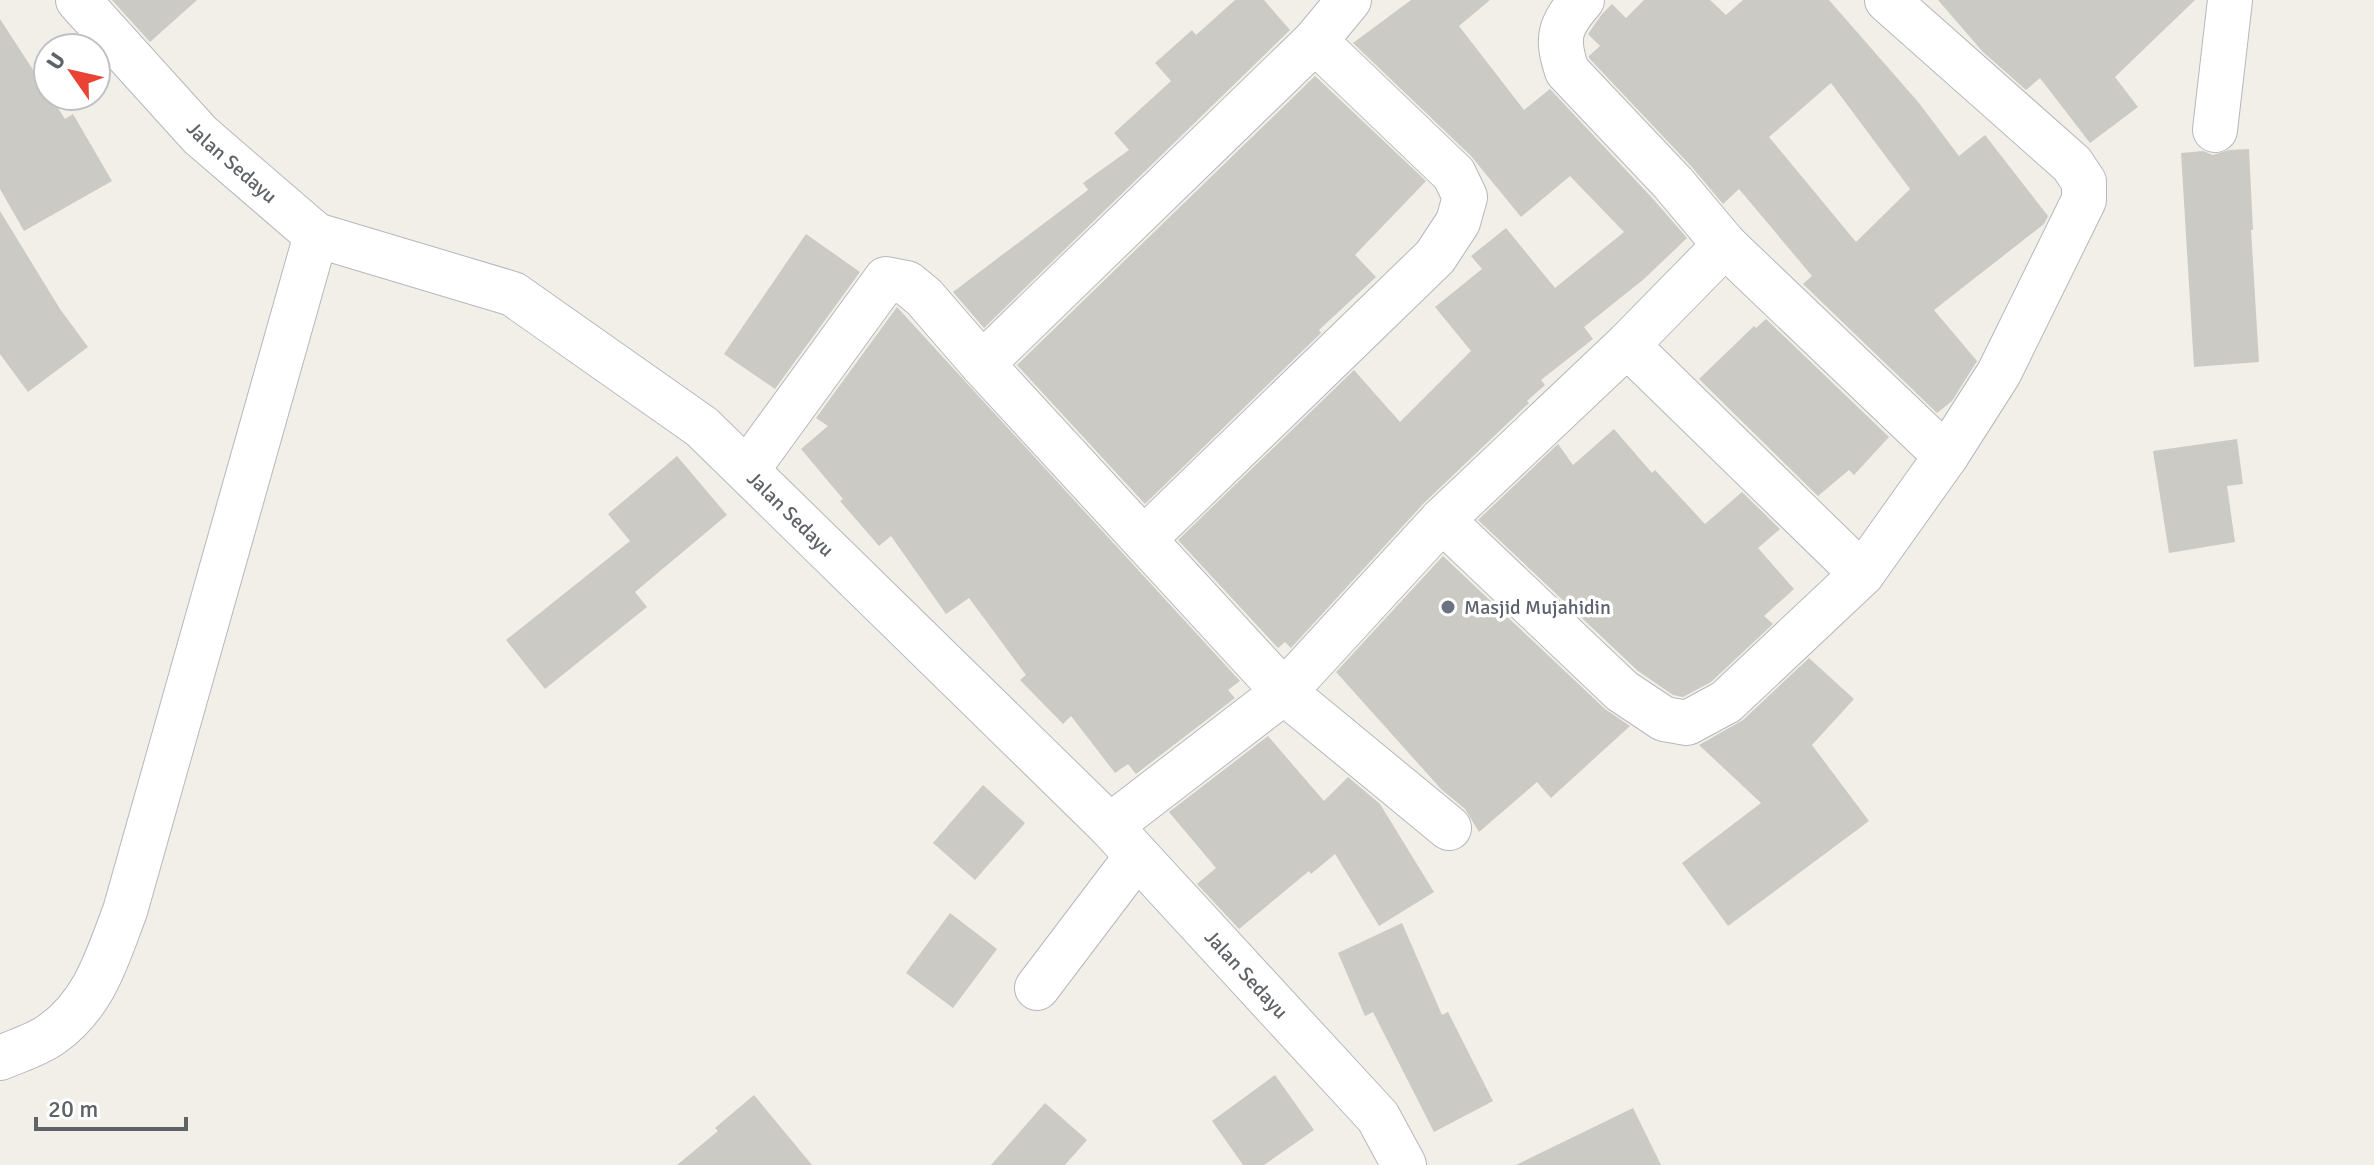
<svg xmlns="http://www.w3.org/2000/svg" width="2374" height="1165" font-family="Signika,sans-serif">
	<rect width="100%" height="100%" fill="#f1efe8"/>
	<g fill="#cccac5" fill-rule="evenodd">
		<path d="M112 0H197L150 42Z"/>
		<path d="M1235 0H1264L1290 30 984 328 953 292 1088 190 1083 183 1129 150 1114 133 1171 81 1155 63 1192 30 1196 35Z"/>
		<path d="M1411 0H1490L1459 26 1524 110 1550 89 1654 200 1687 238 1644 279 1584 327 1593 339 1541 380 1545 385 1527 401 1529 403 1424 503 1291 648 1285 642 1278 648 1178 540 1354 370 1400 422 1471 351 1435 307 1482 269 1471 256 1506 228 1555 288 1624 232 1570 176 1521 217 1471 156 1353 43Z"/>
		<path d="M1644 0H1710L1726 15 1743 0H1829L1919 103 1959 156 1985 135 2048 216 2044 224 1934 310 1977 361 1952 401 1937 413 1803 284 1812 276 1739 189 1723 204 1691 166 1589 58V56L1600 46 1588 34 1602 14 1612 4 1626 18ZM1831 83 1910 189 1856 242 1769 137Z"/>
		<path d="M1938 0H2195L2115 77 2138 107 2090 143 2040 78 2026 90 1983 52Z"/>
		<path d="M0 19 65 119 73 114 112 181 24 231 0 189Z"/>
		<path d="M1315 76 1426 181 1355 255 1376 277 1319 330 1321 333 1145 504 1017 365Z"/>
		<path d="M2249 149 2253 230H2251L2259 362 2194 367 2181 153 2203 151 2213 155 2229 150Z"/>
		<path d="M0 211 60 309 88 347 28 392 0 354Z"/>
		<path d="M806 234 860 272 775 389 724 354Z"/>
		<path d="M897 307 1240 681 1228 690 1235 698 1136 774 1128 764 1115 773 1071 716 1063 724 1020 680 1026 675 969 598 946 614 891 536 879 546 840 501 843 499 801 449 828 426 816 418Z"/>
		<path d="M1766 319 1889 437 1854 475 1849 470 1818 496 1699 379 1754 326 1756 328Z"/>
		<path d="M1614 429 1652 473 1655 470 1705 524 1742 492 1780 529 1758 548 1794 589 1764 616 1773 624 1711 682 1683 697 1673 695 1638 671 1478 520 1558 444 1573 465Z"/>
		<path d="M2237 439 2243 484 2227 486 2235 542 2169 553 2153 451Z"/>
		<path d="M677 456 727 515 635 592 647 607 545 689 506 640 630 541 608 514Z"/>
		<path d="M1443 556 1605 709 1630 726 1551 798 1537 782 1479 832 1465 809 1441 789 1336 672Z"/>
		<path d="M1809 658 1854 699 1812 745 1869 821 1728 926 1682 863 1761 803 1699 745 1743 720Z"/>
		<path d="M1268 736 1324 801 1348 777 1380 804 1434 892 1379 926 1335 854 1311 874 1309 871 1239 929 1197 884 1216 868 1169 812Z"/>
		<path d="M983 785 1025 823 975 880 933 843Z"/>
		<path d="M950 913 997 949 953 1008 906 973Z"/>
		<path d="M1402 923 1442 1015 1448 1012 1493 1101 1434 1132 1373 1012 1365 1016 1338 953Z"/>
		<path d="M1275 1075 1314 1130 1264 1165H1243L1212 1121Z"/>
		<path d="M754 1095 812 1165H677L718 1131 715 1128Z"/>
		<path d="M1045 1103 1087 1140 1065 1165H991Z"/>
		<path d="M1633 1108 1661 1165H1516Z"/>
	</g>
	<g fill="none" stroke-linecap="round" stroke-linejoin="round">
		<defs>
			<g id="street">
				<path id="s1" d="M78 0 200 135 316 235 513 294 702 427 1110 826 1378 1117 1404 1165"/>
				<path d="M1582 0C1559 26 1556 38 1567 71L1673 183 1725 245 1946 456"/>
				<path d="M1315 41 1349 0"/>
				<path d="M2215 130 2230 0"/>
				<path d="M1627 345 1862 574"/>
				<path d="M982 364 1315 41 1454 174 1465 197 1458 222 1435 257 1144 539"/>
				<path d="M747 470 886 279 907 283 924 297 982 364 1284 692 1449 828"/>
				<path d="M1442 520 1622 691 1664 719 1687 723 1726 702 1862 574 1946 456 1999 373 2084 200V182L2072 164 1887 0"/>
				<path d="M1110 826 1284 692 1442 520 1627 345 1725 245"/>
				<path d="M1037 988 1137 856"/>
				<path d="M0 1058C16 1051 37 1045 52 1034 95 1003 107 958 125 911L316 235"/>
			</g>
		</defs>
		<use href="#street" stroke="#b5b8bc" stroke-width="46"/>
		<use href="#street" stroke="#fff" stroke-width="44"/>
	</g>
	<circle fill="#6b7280" stroke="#fff" stroke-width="3" cx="1448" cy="607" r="8"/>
	<g text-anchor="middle" stroke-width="7" stroke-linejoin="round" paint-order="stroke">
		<g font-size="20" fill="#5f6368" stroke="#fff">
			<text dy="7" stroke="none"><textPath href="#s1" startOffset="224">Jalan Sedayu</textPath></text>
			<text dy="7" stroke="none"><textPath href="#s1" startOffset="896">Jalan Sedayu</textPath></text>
			<text dy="7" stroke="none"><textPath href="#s1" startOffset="1544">Jalan Sedayu</textPath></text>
		</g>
		<g font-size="20" fill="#5b616d" stroke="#fff" text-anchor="start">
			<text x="1464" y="614">Masjid Mujahidin</text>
		</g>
	</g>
	<g transform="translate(72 72) rotate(304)"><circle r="38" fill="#ffffff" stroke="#bfc1c3" stroke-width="2"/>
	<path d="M0-6L14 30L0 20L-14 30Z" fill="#ea4335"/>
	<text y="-12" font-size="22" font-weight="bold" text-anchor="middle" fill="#5f6368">U</text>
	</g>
	<path d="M36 1117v12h150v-12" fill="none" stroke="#5f6368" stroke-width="4"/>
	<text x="48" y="1117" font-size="24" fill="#5f6368" stroke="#ffffff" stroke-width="6" paint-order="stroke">20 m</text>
</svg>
